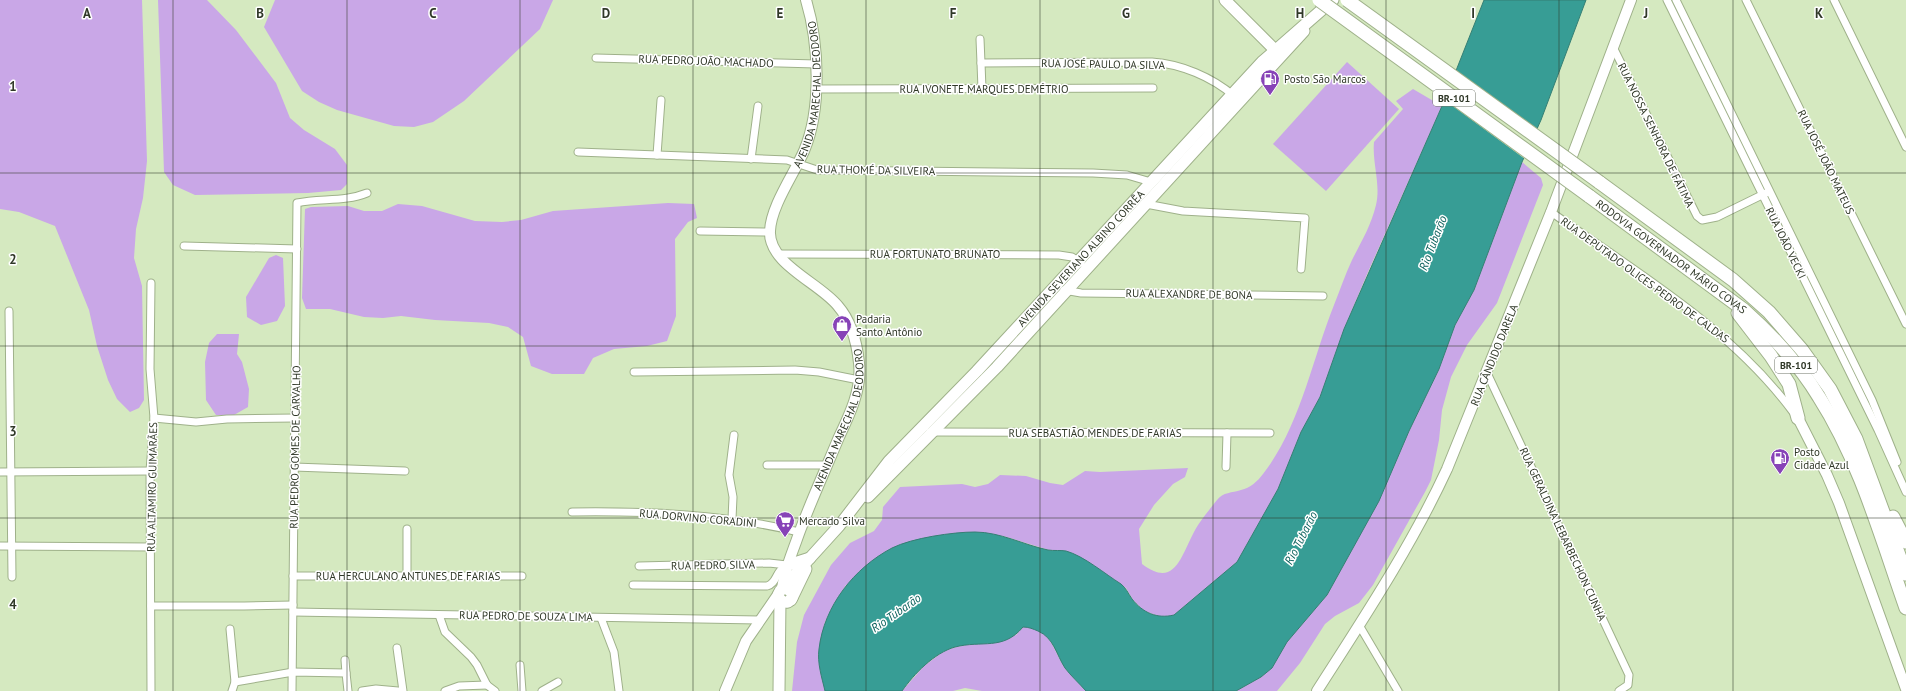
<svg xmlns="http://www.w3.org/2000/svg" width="1906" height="691" font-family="'PT Sans',sans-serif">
	<rect width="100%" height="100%" fill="#d5e9c0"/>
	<g fill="#c9a7e7">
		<path d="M0 0H142L147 161 143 198 136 229 134 258 142 286 144 400 139 408 130 412 117 399 108 380 97 346 89 310 55 226 19 212 0 209Z"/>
		<path d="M158 0H207L236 30 276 83 290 118 304 130 335 149 347 165V184L341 190 308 193 195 195 173 185 164 172Z"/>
		<path d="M275 0H553L540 29 464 101 433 122 414 127 394 126 337 110 319 102 302 91 264 27Z"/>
		<path d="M1347 62 1399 109 1326 191 1273 144Z"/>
		<path d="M1413 89 1442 106 1368 272 1344 329 1320 397 1301 432 1278 489 1237 562 1174 615 1164 618 1144 611 1133 600 1126 588 1066 551 1049 550 1003 536 846 585 834 604 825 622 819 660 825 691H792L797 642 804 615 831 565 850 543 874 531 882 520 883 507 900 487 962 484 975 487 988 484 1000 475 1026 476 1050 483 1063 485 1085 471 1100 472 1188 468 1185 477 1173 484 1154 505 1139 529 1142 564C1175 589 1181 556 1194 532 1199 522 1210 509 1217 500 1223 492 1232 493 1241 490 1250 488 1258 481 1263 474 1300 427 1312 360 1334 305 1340 290 1345 275 1352 260 1361 242 1371 226 1376 205 1381 184 1372 163 1374 142L1403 109 1396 101Z"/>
		<path d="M1522 162 1541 178 1543 185 1497 303 1467 345 1451 377 1442 410 1439 440 1431 480 1425 492 1373 585 1359 603 1335 616 1325 624 1300 663 1277 691H1236L1261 677 1272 668 1287 642 1327 595 1379 501 1409 431 1439 369 1455 325 1474 290Z"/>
		<path d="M668 203 694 204 697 218 688 222 675 239 676 316 667 341 647 346 614 349 593 358 584 374H552L531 366 523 337 508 327 489 323 435 320 401 316 383 318 364 317 330 309H306L302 298 305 209 311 207 348 206 364 211H382L398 204 422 206 475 221 502 222 521 220 553 211Z"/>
		<path d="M276 255 283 258 285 306 277 321 261 325 247 317 246 297 269 258Z"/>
		<path d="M217 334H239L237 354 242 362 249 389 248 407 234 415H216L206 400 205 362 209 343Z"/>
		<path d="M1023 627C1050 625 1053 650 1065 668 1071 676 1079 683 1086 691H982L965 688 953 691H902L924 666 944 651 956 647 1016 635Z"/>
	</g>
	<path fill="#379d95" stroke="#357f74" d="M1484 0H1586L1541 120 1522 162 1474 290 1455 325 1439 369 1409 431 1379 501 1327 595 1287 642 1272 668 1261 677 1236 691H1086C1079 683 1071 676 1065 668 1056 654 1054 638 1038 631 1033 629 1029 627 1023 627 1003 651 982 640 955 647 934 653 914 674 902 691H825C822 678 817 663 819 649 824 606 854 568 892 548 912 538 953 532 975 532 1000 532 1024 545 1048 550 1054 551 1061 550 1066 551 1084 556 1105 574 1121 584 1126 588 1128 593 1132 599 1143 613 1157 619 1174 615L1237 562 1278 489 1301 432 1320 397 1344 329 1442 106Z"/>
	<path fill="#d5e9c0" d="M1454 69 1539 130 1525 159 1442 98Z"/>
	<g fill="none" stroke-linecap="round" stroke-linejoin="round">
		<defs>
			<g id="street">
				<path d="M1667 0 1878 430 1906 492"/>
				<path d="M1676 0 1872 400 1897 462"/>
				<path d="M1746 0 1906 324"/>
				<path d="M1834 0 1906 147"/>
				<path d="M980 39 981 63"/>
				<path d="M1613 47 1697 216 1702 220 1717 217 1766 193"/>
				<path d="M596 58 816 64"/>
				<path d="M815 89 1153 88"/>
				<path d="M982 89 981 63 1152 62C1181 64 1212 77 1234 96"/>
				<path d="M578 152 787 160 817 170 1093 173 1127 175 1151 182"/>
				<path d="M657 155 661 100"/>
				<path d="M751 159 758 106"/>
				<path d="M1146 204 1183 211 1305 218 1301 269"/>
				<path d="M1551 212C1636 272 1731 328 1793 412"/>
				<path d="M700 231 770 232"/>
				<path d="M184 246 297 249"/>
				<path d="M778 254 1059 255 1072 257 1081 263"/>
				<path d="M1064 290 1081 293 1323 296"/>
				<path d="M9 311 12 577"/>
				<path d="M634 372 795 370 819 372 859 380"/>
				<path d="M1487 373 1629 675 1628 685 1619 691"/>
				<path d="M154 418 196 422 227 419 295 418"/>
				<path d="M930 432 1270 433"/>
				<path d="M767 465H827"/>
				<path d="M294 467 405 471"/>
				<path d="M1226 467 1227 433"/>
				<path d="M0 472 150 471"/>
				<path d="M572 512C649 511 724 514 799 532"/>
				<path d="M732 519 733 497 729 475 734 435"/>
				<path d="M0 546 151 547"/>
				<path d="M639 566 769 563 787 565"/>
				<path d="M293 576H522"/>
				<path d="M407 576V529"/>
				<path d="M633 585 767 586C778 583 774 571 788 565"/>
				<path d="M151 606H244L293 605"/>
				<path d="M293 612 759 620"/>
				<path d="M439 615 445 632 471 657 477 665 487 685 495 691"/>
				<path d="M601 618 614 652 619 691"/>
				<path d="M1359 625 1398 691"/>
				<path d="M230 629 235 682 232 691"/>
				<path d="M397 648 403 691"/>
				<path d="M345 660 346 673"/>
				<path d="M520 665 522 691"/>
				<path d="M235 682 293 672 346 673 348 691"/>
				<path d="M151 691 150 471 154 418 150 369 151 283"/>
				<path d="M292 691 297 203C320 198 345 202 367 193"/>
				<path d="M362 691 376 689 398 691"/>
				<path d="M445 691 459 686 487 685"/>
				<path d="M542 691 558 682"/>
			</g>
			<g id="secondary">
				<path d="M1798 418 1827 475 1839 503 1906 689"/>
				<path id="s1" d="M782 589C784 572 791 556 797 539 809 505 825 471 839 437 850 414 862 389 859 363 857 343 851 321 838 306 820 283 768 264 770 231 771 206 794 174 804 151 822 109 819 43 806 0"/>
				<path d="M725 691 746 641 779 593"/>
				<path d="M1317 691C1363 619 1411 547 1447 469L1551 212 1631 0"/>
			</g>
			<g id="primary">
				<path d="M1225 0 1280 55"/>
				<path d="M868 497 997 367 1304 31"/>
				<path d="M788 565 810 558"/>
				<path id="s2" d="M782 589H787L792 592V598L788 602C781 603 776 597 780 591L839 526 889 461 977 371 1262 62 1333 0"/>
				<path d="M791 600 806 569"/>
				<path d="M779 691 780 599"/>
			</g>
			<g id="highway">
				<path d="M1599 182 1733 280 1769 312 1802 350 1830 389 1856 439 1906 574"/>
				<path id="s3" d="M1589 196 1744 310C1773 336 1799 364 1819 397 1860 461 1881 537 1906 608"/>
				<path d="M1738 313 1771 356 1789 384 1798 418"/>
				<path d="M1893 517 1906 542"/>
			</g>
		</defs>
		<use href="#street" stroke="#9fb18a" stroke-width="9"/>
		<use href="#secondary" stroke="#9fb18a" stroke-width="12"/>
		<use href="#primary" stroke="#9fb18a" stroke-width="13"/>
		<use href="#highway" stroke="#9fb18a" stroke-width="15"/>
		<use href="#street" stroke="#fff" stroke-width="7"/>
		<use href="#secondary" stroke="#fff" stroke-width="10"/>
		<use href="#primary" stroke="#fff" stroke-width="11"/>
		<use href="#highway" stroke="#fff" stroke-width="13"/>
		<defs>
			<g id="highway-bridge">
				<path d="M1319 0 1589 196"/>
				<path d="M1347 0 1599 182"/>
			</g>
		</defs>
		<use href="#highway-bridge" stroke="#9fb18a" stroke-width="15" stroke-linecap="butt"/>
		<use href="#highway-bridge" stroke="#fff" stroke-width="13"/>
	</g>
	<path fill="none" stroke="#303828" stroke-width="1" stroke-opacity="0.55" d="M173 0V691M347 0V691M520 0V691M693 0V691M866 0V691M1040 0V691M1213 0V691M1386 0V691M1559 0V691M1733 0V691M0 173H1906M0 346H1906M0 518H1906"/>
	<defs>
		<symbol id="fuel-pin" viewBox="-11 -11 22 30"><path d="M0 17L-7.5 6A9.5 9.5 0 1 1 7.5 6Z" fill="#8743b7" stroke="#fff"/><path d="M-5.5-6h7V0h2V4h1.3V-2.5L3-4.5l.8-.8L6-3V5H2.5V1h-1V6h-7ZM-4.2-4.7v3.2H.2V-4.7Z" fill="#fff"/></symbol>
		<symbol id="shop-pin" viewBox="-11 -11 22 30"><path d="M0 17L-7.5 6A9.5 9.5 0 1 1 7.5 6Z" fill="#8743b7" stroke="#fff"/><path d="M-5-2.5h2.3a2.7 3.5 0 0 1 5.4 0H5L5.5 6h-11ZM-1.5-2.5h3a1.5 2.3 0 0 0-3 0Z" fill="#fff"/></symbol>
		<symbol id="supermarket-pin" viewBox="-11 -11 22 30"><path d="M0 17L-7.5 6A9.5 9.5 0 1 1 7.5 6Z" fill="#8743b7" stroke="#fff"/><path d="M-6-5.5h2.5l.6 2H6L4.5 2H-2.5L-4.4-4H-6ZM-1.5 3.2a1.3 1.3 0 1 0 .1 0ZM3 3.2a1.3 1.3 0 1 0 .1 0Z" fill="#fff"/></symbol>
	</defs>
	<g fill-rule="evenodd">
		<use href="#fuel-pin" x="1259" y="68" width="22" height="30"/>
		<use href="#shop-pin" x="831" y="314" width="22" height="30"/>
		<use href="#fuel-pin" x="1769" y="447" width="22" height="30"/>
		<use href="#supermarket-pin" x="774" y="510" width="22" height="30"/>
	</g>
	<g text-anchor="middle" stroke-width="3" stroke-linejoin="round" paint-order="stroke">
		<g fill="#fff" stroke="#6e7468" stroke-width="1">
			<rect x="1433" y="90" width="42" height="16" rx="3"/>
			<rect x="1775" y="357" width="42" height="16" rx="3"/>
		</g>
		<g font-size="10" font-weight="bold" fill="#303828">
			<text x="1454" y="102">BR-101</text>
			<text x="1796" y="369">BR-101</text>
		</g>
		<g font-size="11" fill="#303828" stroke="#fff">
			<text transform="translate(706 61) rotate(2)" y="4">RUA PEDRO JOÃO MACHADO</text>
			<text transform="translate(1103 64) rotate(1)" y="4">RUA JOSÉ PAULO DA SILVA</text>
			<text x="984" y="93">RUA IVONETE MARQUES DEMÉTRIO</text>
			<text dy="4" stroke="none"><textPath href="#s1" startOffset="551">AVENIDA MARECHAL DEODORO</textPath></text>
			<text transform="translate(1656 135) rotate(64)" y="4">RUA NOSSA SENHORA DE FÁTIMA</text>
			<text transform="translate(1826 162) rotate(64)" y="4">RUA JOSÉ JOÃO MATEUS</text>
			<text transform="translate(876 170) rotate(1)" y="4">RUA THOMÉ DA SILVEIRA</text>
			<text transform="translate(1786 243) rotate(64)" y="4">RUA JOÃO VECKI</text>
			<text x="935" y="258">RUA FORTUNATO BRUNATO</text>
			<text dy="4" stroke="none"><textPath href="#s3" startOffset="102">RODOVIA GOVERNADOR MÁRIO COVAS</textPath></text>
			<text dy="4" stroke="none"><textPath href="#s2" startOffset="489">AVENIDA SEVERIANO ALBINO CORRÊA</textPath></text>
			<text transform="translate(1645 280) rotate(36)" y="4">RUA DEPUTADO OLICES PEDRO DE CALDAS</text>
			<text transform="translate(1189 294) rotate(1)" y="4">RUA ALEXANDRE DE BONA</text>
			<text transform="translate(1494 355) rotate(-68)" y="4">RUA CÂNDIDO DARELA</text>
			<text dy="4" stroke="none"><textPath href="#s1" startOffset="180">AVENIDA MARECHAL DEODORO</textPath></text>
			<text x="1095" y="437">RUA SEBASTIÃO MENDES DE FARIAS</text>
			<text transform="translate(295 447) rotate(-89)" y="4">RUA PEDRO GOMES DE CARVALHO</text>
			<text transform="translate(152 487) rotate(-89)" y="4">RUA ALTAMIRO GUIMARÃES</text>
			<text transform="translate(698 518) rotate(5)" y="4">RUA DORVINO CORADINI</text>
			<text transform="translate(1563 534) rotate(65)" y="4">RUA GERALDINA LEBARBECHON CUNHA</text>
			<text transform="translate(713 565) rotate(-1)" y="4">RUA PEDRO SILVA</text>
			<text x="408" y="580">RUA HERCULANO ANTUNES DE FARIAS</text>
			<text transform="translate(526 616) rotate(1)" y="4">RUA PEDRO DE SOUZA LIMA</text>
		</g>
		<g font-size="11" fill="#303828" stroke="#fff" text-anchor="start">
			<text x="1284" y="83">Posto São Marcos</text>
			<text x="856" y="323">Padaria<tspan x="856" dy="13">Santo Antônio</tspan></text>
			<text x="1794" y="456">Posto<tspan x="1794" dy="13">Cidade Azul</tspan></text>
			<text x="799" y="525">Mercado Silva</text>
		</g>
		<g font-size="12" font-style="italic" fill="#0b615c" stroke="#fff">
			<text transform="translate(1433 243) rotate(-69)" y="4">Rio Tubarão</text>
			<text transform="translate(1301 538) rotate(-63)" y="4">Rio Tubarão</text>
			<text transform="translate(896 613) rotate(-35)" y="4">Rio Tubarão</text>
		</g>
	</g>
	<g font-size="13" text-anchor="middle" font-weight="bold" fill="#303828" stroke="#fff" stroke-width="3" stroke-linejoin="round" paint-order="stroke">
		<text x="87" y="18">A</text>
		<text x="260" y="18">B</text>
		<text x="433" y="18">C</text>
		<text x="606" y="18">D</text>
		<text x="780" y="18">E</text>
		<text x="953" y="18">F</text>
		<text x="1126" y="18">G</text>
		<text x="1300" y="18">H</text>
		<text x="1473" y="18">I</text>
		<text x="1646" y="18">J</text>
		<text x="1819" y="18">K</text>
		<text x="13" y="91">1</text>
		<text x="13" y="264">2</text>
		<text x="13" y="436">3</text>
		<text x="13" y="609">4</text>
	</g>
</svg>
